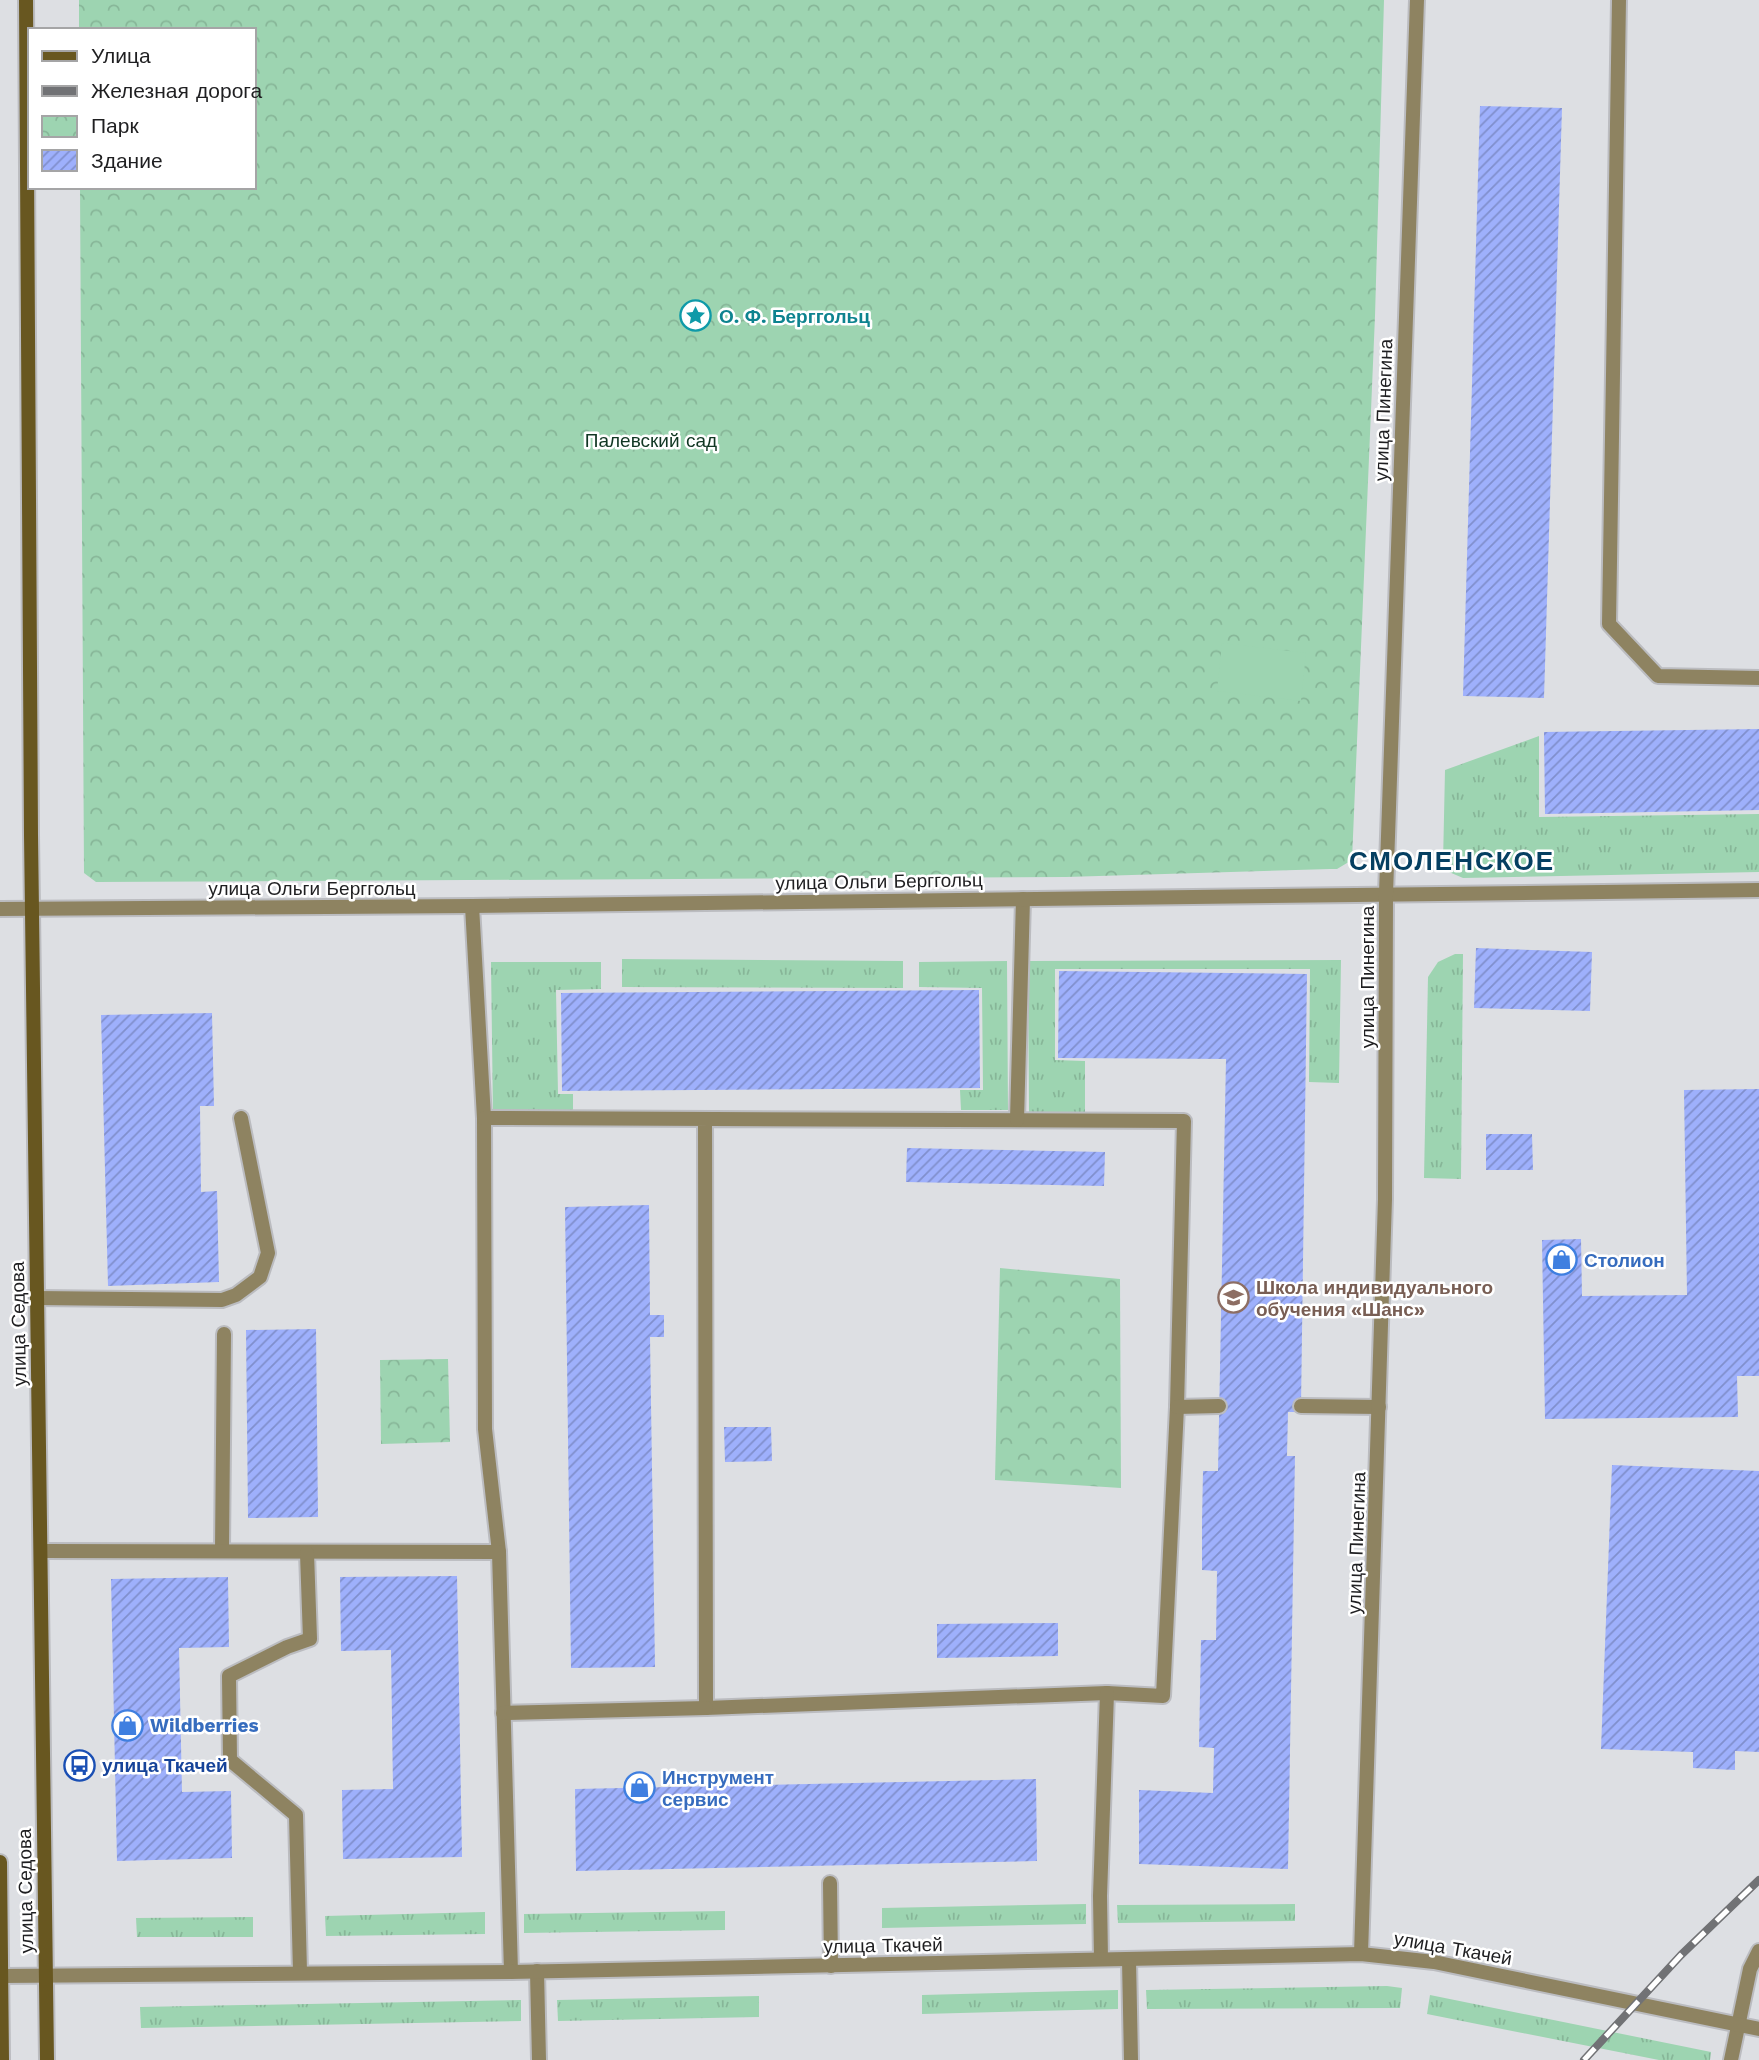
<svg xmlns="http://www.w3.org/2000/svg" width="1759" height="2060" font-family="'Work Sans',sans-serif">
	<defs>
		<pattern id="grass-tufts" width="24" height="20" patternUnits="userSpaceOnUse" patternTransform="scale(1.75)"><rect width="24" height="20" fill="#9dd4b1"/><path d="M3 7l-1-3M5 7V3M7 7l1-3M15 17l-1-3M17 17v-4M19 17l1-3" fill="none" stroke="#87b698"/></pattern>
		<pattern id="park-crowns" width="20" height="18" patternUnits="userSpaceOnUse" patternTransform="scale(1.75)"><rect width="20" height="18" fill="#9dd4b1"/><path d="M2 6a3 3 0 1 1 6 0M12 15a3 3 0 1 1 6 0" fill="none" stroke="#87b698"/></pattern>
		<pattern id="building-hatch" width="6" height="6" patternUnits="userSpaceOnUse" patternTransform="scale(1.75)"><rect width="6" height="6" fill="#9eb0fc"/><path d="M-1 1l2-2M0 6l6-6M5 7l2-2" fill="none" stroke="#808fcc"/></pattern>
	</defs>
	<rect width="100%" height="100%" fill="#dddfe3"/>
	<g fill="url(#grass-tufts)">
		<path d="M1539 736V817L1759 814V872L1463 878 1449 872 1443 863 1445 770Z"/>
		<path d="M1455 954H1463L1461 1179 1424 1178 1428 977 1438 962Z"/>
		<path d="M622 959 903 961V988L622 987Z"/>
		<path d="M1341 960 1339 1083 1309 1082 1310 969H1055V1060L1085 1061V1112H1029L1028 961Z"/>
		<path d="M1007 961 1008 1110H961L960 1090H983L982 988 919 987V962Z"/>
		<path d="M491 962H601V989L556 990 558 1094H573V1116H493Z"/>
		<path d="M1086 1904V1924L882 1928V1908Z"/>
		<path d="M1295 1904V1921L1118 1923 1117 1905Z"/>
		<path d="M725 1911V1930L524 1933V1914Z"/>
		<path d="M485 1912V1934L326 1936 325 1916Z"/>
		<path d="M253 1917V1937H137L136 1918Z"/>
		<path d="M1387 1986 1402 1988 1400 2008 1147 2009 1146 1990Z"/>
		<path d="M1118 1990V2009L922 2014V1995Z"/>
		<path d="M1430 1995 1711 2052 1710 2060H1659L1427 2014Z"/>
		<path d="M759 1996V2017L558 2021 557 2000Z"/>
		<path d="M521 2000V2021L141 2028 140 2007Z"/>
	</g>
	<g fill="url(#park-crowns)">
		<path d="M79 0H1384L1375 316 1352 860 1337 869H1330L1066 877 96 882 84 873 80 187H254V30H79Z"/>
		<path d="M1000 1268 1120 1279 1121 1488 995 1480Z"/>
		<path d="M448 1359 450 1442 381 1444 380 1360Z"/>
	</g>
	<path fill="#9dd4b1" d="M1222 643 1306 653 1301 701 1217 691Z"/>
	<g fill="url(#building-hatch)">
		<path d="M1480 106 1562 108 1544 698 1463 696Z"/>
		<path d="M1759 729V810L1545 814 1544 732Z"/>
		<path d="M1476 948 1592 952 1590 1011 1474 1008Z"/>
		<path d="M1059 971 1307 974 1301 1406V1412H1288L1287 1456H1295L1288 1869 1139 1864V1790L1213 1793 1214 1748 1199 1747 1201 1640H1216L1217 1571 1202 1570V1521L1203 1471H1218L1226 1059 1058 1058Z"/>
		<path d="M979 990 980 1088 562 1091 561 993Z"/>
		<path d="M212 1013 214 1106H200L201 1192 217 1191 219 1282 108 1286 101 1015Z"/>
		<path d="M1759 1089V1376H1737L1738 1417 1545 1419 1542 1240 1581 1239 1582 1296 1687 1295 1684 1090Z"/>
		<path d="M1486 1134H1532L1533 1170H1486Z"/>
		<path d="M907 1148 1105 1152 1104 1186 906 1182Z"/>
		<path d="M649 1205 650 1315H664V1337H650L655 1667 571 1668 565 1207Z"/>
		<path d="M316 1329 318 1517 248 1518 246 1330Z"/>
		<path d="M724 1427H771L772 1461 725 1462Z"/>
		<path d="M1612 1465 1759 1471V1752L1735 1751V1770L1693 1768V1752L1601 1749Z"/>
		<path d="M457 1576 462 1857 343 1859 342 1790 393 1789 391 1650 341 1651 340 1577Z"/>
		<path d="M228 1577 229 1647 179 1648 182 1792 231 1791 232 1858 117 1861 111 1579Z"/>
		<path d="M1058 1623V1656L937 1658V1624Z"/>
		<path d="M1036 1779 1037 1861 576 1871 575 1789Z"/>
	</g>
	<g fill="none" stroke-linecap="round" stroke-linejoin="round">
		<defs>
			<g id="service">
				<path d="M1619 0 1609 624 1658 676 1759 678"/>
				<path d="M472 906 484 1118 485 1429 499 1552 511 1972"/>
				<path d="M484 1118 1184 1121 1177 1407 1163 1696 1107 1693 706 1708 705 1119"/>
				<path d="M1017 1120 1023 899"/>
				<path d="M37 1298 222 1300 236 1295 260 1277 268 1253 241 1118"/>
				<path d="M1301 1406 1379 1407"/>
				<path d="M1177 1407 1219 1406"/>
				<path d="M222 1550 224 1334"/>
				<path d="M42 1551 499 1552"/>
				<path d="M503 1713 706 1708"/>
				<path d="M830 1883 831 1966"/>
				<path d="M1101 1959 1100 1896 1107 1693"/>
				<path d="M1129 1960 1131 2060"/>
				<path d="M537 1971 539 2060"/>
				<path d="M300 1972 296 1815 230 1760 229 1676 287 1647 310 1639 307 1553"/>
				<path d="M1731 2060 1750 1969 1759 1951"/>
			</g>
			<g id="minor">
				<path d="M0 909 472 906 1759 890"/>
				<path d="M1361 1954 1385 1199 1386 894 1417 0"/>
				<path d="M1 1976 511 1972 1361 1954 1434 1962 1759 2029"/>
			</g>
			<g id="secondary">
				<path d="M26 0 31 835 47 2060"/>
				<path d="M0 1862 2 2060"/>
			</g>
		</defs>
		<use href="#service" stroke="#bbbcc0" stroke-width="18"/>
		<use href="#minor" stroke="#bbbcc0" stroke-width="18"/>
		<use href="#secondary" stroke="#bbbcc0" stroke-width="18"/>
		<use href="#service" stroke="#8e8361" stroke-width="14"/>
		<use href="#minor" stroke="#8e8361" stroke-width="14"/>
		<use href="#secondary" stroke="#685720" stroke-width="14"/>
		<defs>
			<path id="rail" d="M1584 2060 1681 1955 1759 1880"/>
		</defs>
		<use href="#rail" stroke="#717275" stroke-width="8"/>
		<use href="#rail" stroke="#fff" stroke-width="5" stroke-dasharray="16" stroke-linecap="butt"/>
	</g>
	<defs>
		<symbol id="sight-ring" viewBox="-11 -11 22 22"><circle r="9.5" fill="#fff" stroke="#0f9aa8" stroke-width="1.5"/><path d="M0-6L1.8-2.2L6-1.7L2.9 1.2L3.7 5.4L0 3.3L-3.7 5.4L-2.9 1.2L-6-1.7L-1.8-2.2Z" fill="#0f9aa8"/></symbol>
		<symbol id="shop-ring" viewBox="-11 -11 22 22"><circle r="9.5" fill="#fff" stroke="#3f7fe0" stroke-width="1.5"/><path d="M-5-2.5h2.3a2.7 3.5 0 0 1 5.4 0H5L5.5 6h-11ZM-1.5-2.5h3a1.5 2.3 0 0 0-3 0Z" fill="#3f7fe0"/></symbol>
		<symbol id="school-ring" viewBox="-11 -11 22 22"><circle r="9.5" fill="#fff" stroke="#8d6e63" stroke-width="1.5"/><path d="M0-5L7-2L0 1L-7-2ZM-4 1L0 2.5L4 1V4Q0 6-4 4Z" fill="#8d6e63"/></symbol>
		<symbol id="bus-ring" viewBox="-11 -11 22 22"><circle r="9.5" fill="#fff" stroke="#1a4fb4" stroke-width="1.5"/><path d="M-5-6H5V4H4V6H2V4H-2V6H-4V4H-5ZM-3.5-4V0h7V-4ZM-3.5 1.2v1.5H-2V1.2ZM2 1.2v1.5H3.5V1.2Z" fill="#1a4fb4"/></symbol>
	</defs>
	<g fill-rule="evenodd">
		<use href="#sight-ring" x="678" y="298" width="35" height="35"/>
		<use href="#shop-ring" x="1544" y="1242" width="35" height="35"/>
		<use href="#school-ring" x="1216" y="1280" width="35" height="35"/>
		<use href="#shop-ring" x="110" y="1708" width="35" height="35"/>
		<use href="#bus-ring" x="62" y="1748" width="35" height="35"/>
		<use href="#shop-ring" x="622" y="1770" width="35" height="35"/>
	</g>
	<g text-anchor="middle" stroke-width="5" stroke-linejoin="round" paint-order="stroke">
		<g font-size="19" font-weight="bold" fill="#0d838f" stroke="#fff" text-anchor="start">
			<text x="719" y="323">О. Ф. Берггольц</text>
		</g>
		<g font-size="19" fill="#1f1f21" stroke="#fff">
			<text transform="translate(1383 410) rotate(-88)" y="7">улица Пинегина</text>
			<text transform="translate(879 881) rotate(-1)" y="7">улица Ольги Берггольц</text>
			<text x="312" y="895">улица Ольги Берггольц</text>
			<text transform="translate(1367 977) rotate(-90)" y="7">улица Пинегина</text>
			<text transform="translate(18 1324) rotate(-91)" y="7">улица Седова</text>
			<text transform="translate(1356 1543) rotate(-88)" y="7">улица Пинегина</text>
			<text transform="translate(25 1891) rotate(-91)" y="7">улица Седова</text>
			<text transform="translate(883 1945) rotate(-1)" y="7">улица Ткачей</text>
			<text transform="translate(1453 1948) rotate(10)" y="7">улица Ткачей</text>
		</g>
		<g font-size="19" fill="#113723" stroke="#fff">
			<text x="651" y="447">Палевский сад</text>
		</g>
		<g font-size="19" font-weight="bold" fill="#366cbe" stroke="#fff" text-anchor="start">
			<text x="1584" y="1267">Столион</text>
			<text x="150" y="1732">Wildberries</text>
			<text x="662" y="1784">Инструмент<tspan x="662" dy="22">сервис</tspan></text>
		</g>
		<g font-size="19" font-weight="bold" fill="#785e54" stroke="#fff" text-anchor="start">
			<text x="1256" y="1294">Школа индивидуального<tspan x="1256" dy="22">обучения «Шанс»</tspan></text>
		</g>
		<g font-size="19" font-weight="bold" fill="#164399" stroke="#fff" text-anchor="start">
			<text x="102" y="1772">улица Ткачей</text>
		</g>
		<g font-size="26" font-weight="bold" letter-spacing="2" fill="#053f61" stroke="#fff">
			<text x="1452" y="870">СМОЛЕНСКОЕ</text>
		</g>
	</g>
	<rect x="28" y="28" width="228" height="161" fill="#ffffff" stroke="#a5a5a6" stroke-width="2"/>
	<rect x="42" y="51" width="35" height="10" fill="#685720" stroke="#a5a5a6" stroke-width="2"/>
	<text x="91" y="63" font-size="21" fill="#1f1f21">Улица</text>
	<rect x="42" y="86" width="35" height="10" fill="#717275" stroke="#a5a5a6" stroke-width="2"/>
	<text x="91" y="98" font-size="21" fill="#1f1f21">Железная дорога</text>
	<rect x="42" y="116" width="35" height="21" fill="url(#park-crowns)" stroke="#a5a5a6" stroke-width="2"/>
	<text x="91" y="133" font-size="21" fill="#1f1f21">Парк</text>
	<rect x="42" y="150" width="35" height="21" fill="url(#building-hatch)" stroke="#a5a5a6" stroke-width="2"/>
	<text x="91" y="168" font-size="21" fill="#1f1f21">Здание</text>
</svg>
